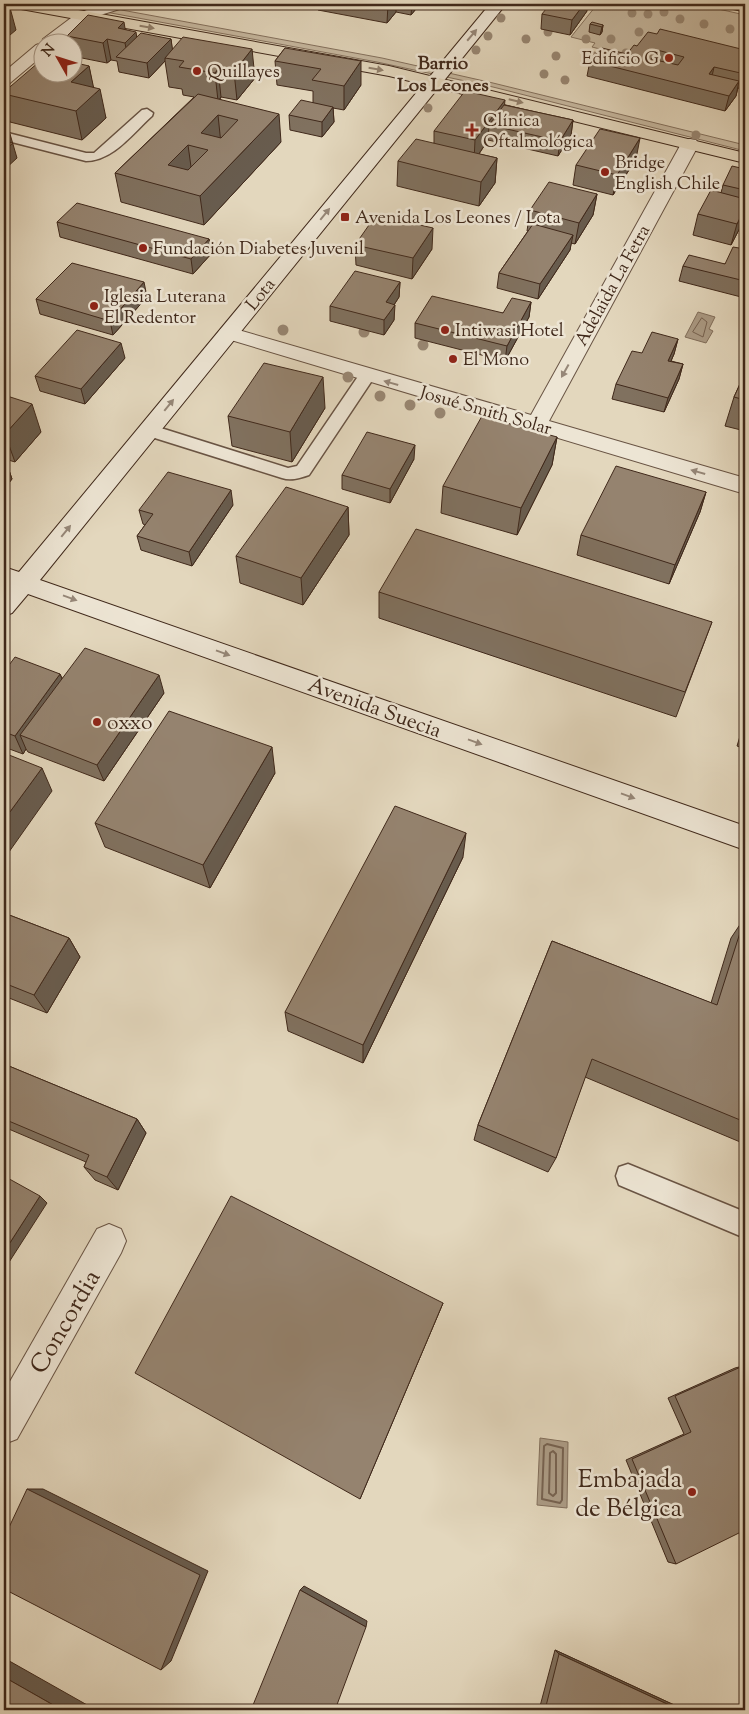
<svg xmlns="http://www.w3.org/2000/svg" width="749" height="1714" font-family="'Sorts Mill Goudy',serif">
	<rect width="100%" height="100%" fill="#e3d7bd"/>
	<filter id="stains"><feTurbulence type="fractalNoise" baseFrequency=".004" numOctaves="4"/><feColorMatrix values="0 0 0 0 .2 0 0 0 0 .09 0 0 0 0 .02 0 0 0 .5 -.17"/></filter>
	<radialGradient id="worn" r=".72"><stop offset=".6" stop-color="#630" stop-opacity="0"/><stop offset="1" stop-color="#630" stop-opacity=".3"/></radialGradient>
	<g fill="#c7b9a1" stroke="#84715e">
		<path d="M62 4H89L382 58 493 83 745 145V151L493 87 377 62Z"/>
		<path d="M578 4H696L745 15V64L632 57 592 47 595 43 571 37 595 7Z"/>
	</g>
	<g fill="#ac9c86" stroke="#816e5b">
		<path d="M698 312 715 317 709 329 713 331 706 343 685 337Z"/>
		<path d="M540 1438 568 1442 567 1508 537 1505Z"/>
	</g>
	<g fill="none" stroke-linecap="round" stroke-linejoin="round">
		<path stroke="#766250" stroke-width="1" d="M702 318 707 322 703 337 693 332Z"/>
		<g stroke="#766250" stroke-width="2">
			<path d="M547 1444 563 1448 562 1500 560 1503 542 1499 544 1446Z"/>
			<path d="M553 1451 556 1454V1493L553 1496 549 1493 550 1453Z"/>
		</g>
		<defs>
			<g id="lane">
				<path d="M147 109 153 113 152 116C133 133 113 161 86 161L4 140V132L86 153H94L142 110Z"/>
				<path d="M367 371 373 372 375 376 309 475C300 478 291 481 282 478L142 434 140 430 142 426 148 424 288 468 297 466 361 372Z"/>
				<path d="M628 1164 745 1212V1238L619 1185 616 1176 619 1167Z"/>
			</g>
			<g id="street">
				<path d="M101 4 126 5 123 8 94 17 58 42H42V56L10 83 4 85V72L36 45 42 43 43 39 75 15Z"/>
				<path d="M690 139 696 140 699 144 549 421 745 478V494L221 337 218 333 221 329 228 327 235 329 531 415 681 144 684 140Z"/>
				<path d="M109 1224 121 1229 126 1241 121 1253 17 1439 4 1444V1392L97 1229Z"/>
			</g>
			<path id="secondary" d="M490 4H506L40 580 745 826V850L28 594 12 613 4 616V591L7 586 4 585V567L19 572Z"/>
			<path id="primary" d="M13 4H45L389 66 745 153V163L389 76 21 9 16 7Z"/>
		</defs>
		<use href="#lane" stroke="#695444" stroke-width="3"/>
		<use href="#street" stroke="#695444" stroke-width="2"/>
		<use href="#secondary" stroke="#40291b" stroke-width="2"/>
		<use href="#primary" stroke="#40291b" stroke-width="2"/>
		<use href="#lane" fill="#ede5d4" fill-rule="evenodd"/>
		<use href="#street" fill="#ede5d4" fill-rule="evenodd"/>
		<use href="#secondary" fill="#ede5d4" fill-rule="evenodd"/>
		<use href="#primary" fill="#e3d7bd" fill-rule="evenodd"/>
	</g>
	<g fill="#988773">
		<circle cx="664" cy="12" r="4.5"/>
		<circle cx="632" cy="13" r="4.5"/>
		<circle cx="648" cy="14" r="4.5"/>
		<circle cx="501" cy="18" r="4.5"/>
		<circle cx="680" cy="19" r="4.5"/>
		<circle cx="704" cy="24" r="4.5"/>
		<circle cx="730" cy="29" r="4.5"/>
		<circle cx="548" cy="32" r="4.5"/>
		<circle cx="639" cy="32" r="4.5"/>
		<circle cx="488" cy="36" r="4.5"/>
		<circle cx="526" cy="39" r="4.5"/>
		<circle cx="586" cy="39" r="4.5"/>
		<circle cx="611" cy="39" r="4.5"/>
		<circle cx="476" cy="50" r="4.5"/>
		<circle cx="626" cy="53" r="4.5"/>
		<circle cx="556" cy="56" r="4.5"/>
		<circle cx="594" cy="56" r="4.5"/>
		<circle cx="544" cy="74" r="4.5"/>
		<circle cx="565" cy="80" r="4.5"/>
		<circle cx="428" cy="108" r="4.5"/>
		<circle cx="696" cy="135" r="4.5"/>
		<circle cx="283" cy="330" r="5.5"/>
		<circle cx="364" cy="332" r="5.5"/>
		<circle cx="423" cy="345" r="5.5"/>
		<circle cx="348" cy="377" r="5.5"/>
		<circle cx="380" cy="396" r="5.5"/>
		<circle cx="410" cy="405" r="5.5"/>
		<circle cx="440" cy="413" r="5.5"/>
	</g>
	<g fill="#80715f" stroke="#40291b">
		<path d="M318 4H420L411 15 396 12 387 23 318 10Z"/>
		<path d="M706 4H745V12Z"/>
		<path d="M587 11 570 35 541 29 542 14Z"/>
		<path d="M590 24 603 25 602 32 600 35 589 32Z"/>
		<path d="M125 29 137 37 171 39 172 49 255 78 237 100 221 97 220 99 281 142 204 225 121 202 115 173 194 97 183 95 182 89 169 87 165 61 149 78 119 72 117 61 111 60 107 63 72 56V42H68L67 36Z"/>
		<path d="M637 46 745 50V90L738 88 736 96 725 111 587 76 590 61 627 54Z"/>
		<path d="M285 48 361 85 344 110 333 108 334 122 322 137 290 130 289 115 313 103V91L277 85 275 61Z"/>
		<path d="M89 66 93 88 106 118 82 140 10 122 4 100V92L42 72Z"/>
		<path d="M504 105 573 120 571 135 558 156 488 140 479 154 497 158 495 183 479 206 397 186 398 161 434 143V131Z"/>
		<path d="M636 159 613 195 573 185 576 165Z"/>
		<path d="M745 169V215L744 220 731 245 693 235 698 214 721 193 723 185Z"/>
		<path d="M597 194 593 215 575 244 571 243 570 250 538 299 497 288 499 273 528 231H527L530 210Z"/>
		<path d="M57 222 209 239 211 254 193 274 60 237Z"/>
		<path d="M355 245 432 249 412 279 356 265Z"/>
		<path d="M745 249V298L679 281 683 266 725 264Z"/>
		<path d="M400 282 399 297 394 305V320L384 335 330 321V306Z"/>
		<path d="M147 297 113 335 40 314 36 299Z"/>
		<path d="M531 302 529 317 505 361 415 338V323L503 313Z"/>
		<path d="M678 339 674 354 671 361 683 364 679 379 664 412 612 399 616 384 642 353Z"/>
		<path d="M125 358 85 404 40 391 35 376Z"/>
		<path d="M745 373V431L725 426 734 397Z"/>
		<path d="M4 395 41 432 15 462 5 459 12 479 4 489Z"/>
		<path d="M325 408 292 462 232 446 228 416Z"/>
		<path d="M557 437 552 465 517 535 441 513 443 486Z"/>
		<path d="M414 459 390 503 342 489V475Z"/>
		<path d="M706 492 700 512 669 584 577 555 581 535Z"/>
		<path d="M233 505 192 566 141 550 137 536 145 525 143 524 139 510Z"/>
		<path d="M348 507 349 535 303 605 240 583 236 556Z"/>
		<path d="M379 592 712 622 676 717 379 618Z"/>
		<path d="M4 672 60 674 62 678 164 693 104 781 28 752 26 749 23 754 4 747Z"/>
		<path d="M745 720V749L737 746Z"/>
		<path d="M275 773 210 888 105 847 95 823Z"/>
		<path d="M463 857 363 1063 288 1031 285 1012Z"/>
		<path d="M4 913 69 938 80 957 47 1013 4 996Z"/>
		<path d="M745 917V1144L585 1077 556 1158 548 1172 474 1140 478 1125 552 941 711 1003 731 938Z"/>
		<path d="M4 1064 137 1119 146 1133 118 1190 95 1180 84 1167 86 1162 4 1127Z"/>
		<path d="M743 1366 676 1564 668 1562 626 1460 684 1434 668 1398 735 1368Z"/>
		<path d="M555 1650 685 1710H539Z"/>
	</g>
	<g fill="#685c4e" stroke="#40291b">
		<path d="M4 4H9L16 30 4 40Z"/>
		<path d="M388 4H396V12L387 23Z"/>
		<path d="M412 4H420L411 15Z"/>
		<path d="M584 4H588L587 11 570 35 572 20Z"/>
		<path d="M124 22 127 41 136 32 139 52 128 59 125 43 118 28Z"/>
		<path d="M603 25 602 32 600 35 602 27Z"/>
		<path d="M107 39 111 60 107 63 103 43Z"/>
		<path d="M171 39 173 53 165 58V61L149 78 147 63Z"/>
		<path d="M252 49 255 78 237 100 234 72Z"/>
		<path d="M657 50 654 65 651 59Z"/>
		<path d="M361 61V85L344 110V86Z"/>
		<path d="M89 66 95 94 100 89 106 118 82 140 76 111 71 82Z"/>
		<path d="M714 67 711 81 709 74Z"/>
		<path d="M218 69 221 97 218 101 215 73Z"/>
		<path d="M739 81 736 96 725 111 729 96Z"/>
		<path d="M505 100 503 120 489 125 488 140 474 161 475 140Z"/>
		<path d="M333 107 334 122 322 137V122Z"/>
		<path d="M279 114 281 142 204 225 200 196Z"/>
		<path d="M218 115 221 144 208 150 201 133Z"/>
		<path d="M573 120 571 135 558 156 560 141Z"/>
		<path d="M10 134 17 158 4 170V140Z"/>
		<path d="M640 138 636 159 613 195 617 175Z"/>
		<path d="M188 145 192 174 168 165Z"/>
		<path d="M497 158 495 183 479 206 481 182Z"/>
		<path d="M597 194 593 215 575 244 579 223Z"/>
		<path d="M745 208V215L744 220 731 245 737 224Z"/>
		<path d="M433 228 432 249 412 279 413 258Z"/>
		<path d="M573 235 570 250 538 299 540 284Z"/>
		<path d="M209 239 211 254 193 274 191 259Z"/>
		<path d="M144 282 147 297 113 335 110 321Z"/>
		<path d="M400 282 399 297 386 317V302Z"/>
		<path d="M531 302 529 317 505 361 507 346Z"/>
		<path d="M395 305 394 320 384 335V320Z"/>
		<path d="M678 339 674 354 665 375 668 361Z"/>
		<path d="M121 343 125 358 85 404 81 389Z"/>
		<path d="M683 364 679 379 664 412 668 398Z"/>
		<path d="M323 377 325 408 292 462 290 432Z"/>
		<path d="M32 404 41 432 15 462 5 434Z"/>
		<path d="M557 437 552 465 517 535 521 508Z"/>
		<path d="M415 445 414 459 390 503V489Z"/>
		<path d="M4 455 12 479 4 489Z"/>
		<path d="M231 490 233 505 192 566 189 552Z"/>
		<path d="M706 492 700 512 669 584 675 565Z"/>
		<path d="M348 507 349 535 303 605 301 578Z"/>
		<path d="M60 674 67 692 20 735 26 749 23 754 15 736Z"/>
		<path d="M159 675 164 693 104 781 97 765Z"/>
		<path d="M272 747 275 773 210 888 203 865Z"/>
		<path d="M42 768 52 791 4 859V820Z"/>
		<path d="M466 833 463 857 363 1063V1045Z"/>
		<path d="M69 938 80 957 47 1013 34 995Z"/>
		<path d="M137 1119 146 1133 118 1190 107 1177Z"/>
		<path d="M40 1196 47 1203 4 1270V1252Z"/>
		<path d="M443 1303 360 1498V1499Z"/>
		<path d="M27 1489H43L208 1571 171 1661 161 1670Z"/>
		<path d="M304 1586 367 1621 366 1627 300 1590Z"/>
		<path d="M555 1650 685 1710H680L559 1654Z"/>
		<path d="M4 1658 96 1710H62L4 1677Z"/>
	</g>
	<g fill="#95836f" stroke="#40291b" fill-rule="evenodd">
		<path d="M550 4H584L572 20 542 14Z"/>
		<path d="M88 15 124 22 118 28 136 32 125 43 107 39 103 43 67 36Z"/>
		<path d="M592 22 603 25 602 27 590 24Z"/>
		<path d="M660 29 745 50V74L714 67 709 74 739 81 729 96 590 61 602 48 627 54 634 45 637 46 648 32 657 34ZM657 50 684 57 678 65 651 59Z"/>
		<path d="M141 33 171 39 147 63 116 57Z"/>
		<path d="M183 37 252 49 234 72 218 69 215 73 179 67 184 61 165 58Z"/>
		<path d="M285 48 361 61 344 86 312 80 321 69 275 61Z"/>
		<path d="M39 62 42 63V72H72V62L89 66 71 82 100 89 76 111 4 94V92Z"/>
		<path d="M465 91 505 100 475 140 434 131Z"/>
		<path d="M198 94 279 114 200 196 115 173ZM218 115 238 120 221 138 201 133ZM188 145 208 150 188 170 168 165Z"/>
		<path d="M301 100 333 107 322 122 289 115Z"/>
		<path d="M504 105 573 120 560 141 489 125Z"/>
		<path d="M600 129 640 138 617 175 576 165Z"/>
		<path d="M4 132 10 134 4 140Z"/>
		<path d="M416 139 497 158 481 182 398 161Z"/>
		<path d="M4 141 13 143 4 151Z"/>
		<path d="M732 166 745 169V190L723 185Z"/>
		<path d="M549 182 597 194 579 223 530 210Z"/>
		<path d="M711 190 745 199V208L737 224 698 214Z"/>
		<path d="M77 203 209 239 191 259 57 222Z"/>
		<path d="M376 215 433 228 413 258 355 245Z"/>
		<path d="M533 224 573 235 540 284 499 273Z"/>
		<path d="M733 247 745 249V281L683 266 689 255 725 264Z"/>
		<path d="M72 263 144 282 110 321 36 299Z"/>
		<path d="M355 271 400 282 386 302 395 305 384 320 330 306Z"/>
		<path d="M432 296 503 313 512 298 531 302 507 346 415 323Z"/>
		<path d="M77 330 121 343 81 389 35 376Z"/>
		<path d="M652 332 678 339 668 361 683 364 668 398 616 384 632 351 642 353Z"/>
		<path d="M264 363 323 377 290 432 228 416Z"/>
		<path d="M745 373V400L734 397Z"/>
		<path d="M4 395 32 404 5 434 4 433Z"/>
		<path d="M482 416 557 437 521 508 443 486Z"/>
		<path d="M367 432 415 445 390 489 342 475Z"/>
		<path d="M616 466 706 492 675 565 581 535Z"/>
		<path d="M168 472 231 490 189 552 137 536 153 514 139 510Z"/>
		<path d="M286 487 348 507 301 578 236 556Z"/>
		<path d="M416 529 712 622 685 692 379 592Z"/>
		<path d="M85 648 159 675 97 765 20 735Z"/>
		<path d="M15 657 60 674 15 736 4 732V672Z"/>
		<path d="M169 711 272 747 203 865 95 823Z"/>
		<path d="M4 753 42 768 4 820Z"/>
		<path d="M395 806 466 833 363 1045 285 1012Z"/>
		<path d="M4 913 69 938 34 995 4 983Z"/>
		<path d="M745 917V1122L592 1059 556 1158 478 1125 552 941 717 1005Z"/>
		<path d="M4 1064 137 1119 107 1177 84 1167 89 1155 4 1119Z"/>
		<path d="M4 1176 40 1196 4 1252Z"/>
		<path d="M231 1196 443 1303 360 1499 135 1373Z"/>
		<path d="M743 1366 745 1370V1530L676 1564 632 1459 691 1432 675 1396Z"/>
		<path d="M27 1489 200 1575 161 1670 4 1589V1538Z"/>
		<path d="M300 1590 366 1627 335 1710H251Z"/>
		<path d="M559 1654 680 1710H545Z"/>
		<path d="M4 1677 62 1710H4Z"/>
	</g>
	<defs><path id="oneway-solid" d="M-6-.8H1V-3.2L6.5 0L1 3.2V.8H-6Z" transform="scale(1.25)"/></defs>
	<g fill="#92806c">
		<use href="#oneway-solid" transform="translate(147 27) rotate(10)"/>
		<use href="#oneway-solid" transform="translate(376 69) rotate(10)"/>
		<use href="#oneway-solid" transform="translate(516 101) rotate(14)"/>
	</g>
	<g fill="#968778">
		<use href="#oneway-solid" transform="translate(472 35) rotate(-50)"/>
		<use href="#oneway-solid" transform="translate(325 214) rotate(-51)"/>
		<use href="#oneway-solid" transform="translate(565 371) rotate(119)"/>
		<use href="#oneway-solid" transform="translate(391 383) rotate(-164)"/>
		<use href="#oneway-solid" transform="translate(169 405) rotate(-51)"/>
		<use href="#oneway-solid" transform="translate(698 472) rotate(-164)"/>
		<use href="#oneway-solid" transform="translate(66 531) rotate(-51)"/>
		<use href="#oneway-solid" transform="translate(70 598) rotate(20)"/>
		<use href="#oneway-solid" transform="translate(223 653) rotate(20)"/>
		<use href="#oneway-solid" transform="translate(475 742) rotate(20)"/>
		<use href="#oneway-solid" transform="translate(628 796) rotate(20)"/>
	</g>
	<g fill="#8f2418" stroke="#ede5d4" stroke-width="2">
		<circle cx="669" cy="58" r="5"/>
		<circle cx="197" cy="71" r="5"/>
		<path d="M469.5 122.5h5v5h5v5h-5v5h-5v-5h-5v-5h5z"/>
		<circle cx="605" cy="172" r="5"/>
		<rect x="340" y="212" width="10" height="10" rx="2.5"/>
		<circle cx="143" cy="248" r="5"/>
		<circle cx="94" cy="306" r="5"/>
		<circle cx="445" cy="330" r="5"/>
		<circle cx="453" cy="359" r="5"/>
		<circle cx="97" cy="722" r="5"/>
		<circle cx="692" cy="1492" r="5"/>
	</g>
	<g text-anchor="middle" stroke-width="5" stroke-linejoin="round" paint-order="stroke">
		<g font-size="18" fill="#40291b" stroke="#ede5d4" text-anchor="start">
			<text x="659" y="64" text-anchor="end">Edificio G</text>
			<text x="207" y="77">Quillayes</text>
			<text x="483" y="126">Clínica<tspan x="483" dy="21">Oftalmológica</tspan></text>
			<text x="615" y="168">Bridge<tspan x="615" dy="21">English Chile</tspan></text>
			<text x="355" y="223">Avenida Los Leones / Lota</text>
			<text x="153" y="254">Fundación Diabetes Juvenil</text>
			<text x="104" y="302">Iglesia Luterana<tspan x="104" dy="21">El Redentor</tspan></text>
			<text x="455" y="336">Intiwasi Hotel</text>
			<text x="463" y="365">El Mono</text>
		</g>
		<g font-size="18" fill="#40291b" stroke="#ede5d4">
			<text transform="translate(612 285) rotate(-61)" y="6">Adelaida La Fetra</text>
			<text transform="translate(260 294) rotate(-51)" y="6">Lota</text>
			<text transform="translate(486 410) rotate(16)" y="6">Josué Smith Solar</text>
		</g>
		<g font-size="19" font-weight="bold" fill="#40291b" stroke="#ede5d4">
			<text x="443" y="69">Barrio<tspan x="443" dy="22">Los Leones</tspan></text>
		</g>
		<g font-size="21" fill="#40291b" stroke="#ede5d4">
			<text transform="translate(375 707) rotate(20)" y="7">Avenida Suecia</text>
		</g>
		<g font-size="21" fill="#40291b" stroke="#ede5d4" text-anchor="start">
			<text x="107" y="729">oxxo</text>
		</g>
		<g font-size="25" fill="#40291b" stroke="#ede5d4">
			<text transform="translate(64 1321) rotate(-60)" y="9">Concordia</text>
		</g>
		<g font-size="25" fill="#40291b" stroke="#ede5d4" text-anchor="end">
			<text x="682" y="1487">Embajada<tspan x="682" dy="29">de Bélgica</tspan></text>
		</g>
	</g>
	<rect width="749" height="1714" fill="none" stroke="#e3d7bd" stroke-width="20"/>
	<rect x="5" y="5" width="739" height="1704" fill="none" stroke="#40291b" stroke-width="2.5"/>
	<rect x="10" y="10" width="729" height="1694" fill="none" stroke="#40291b"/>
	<g transform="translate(58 58) rotate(309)"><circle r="24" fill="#ede5d4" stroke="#a89a8a"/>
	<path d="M0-4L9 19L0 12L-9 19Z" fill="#8f2418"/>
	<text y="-8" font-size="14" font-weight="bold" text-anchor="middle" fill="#40291b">N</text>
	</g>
	<rect width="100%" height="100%" filter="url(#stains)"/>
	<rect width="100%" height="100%" fill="url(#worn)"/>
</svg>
